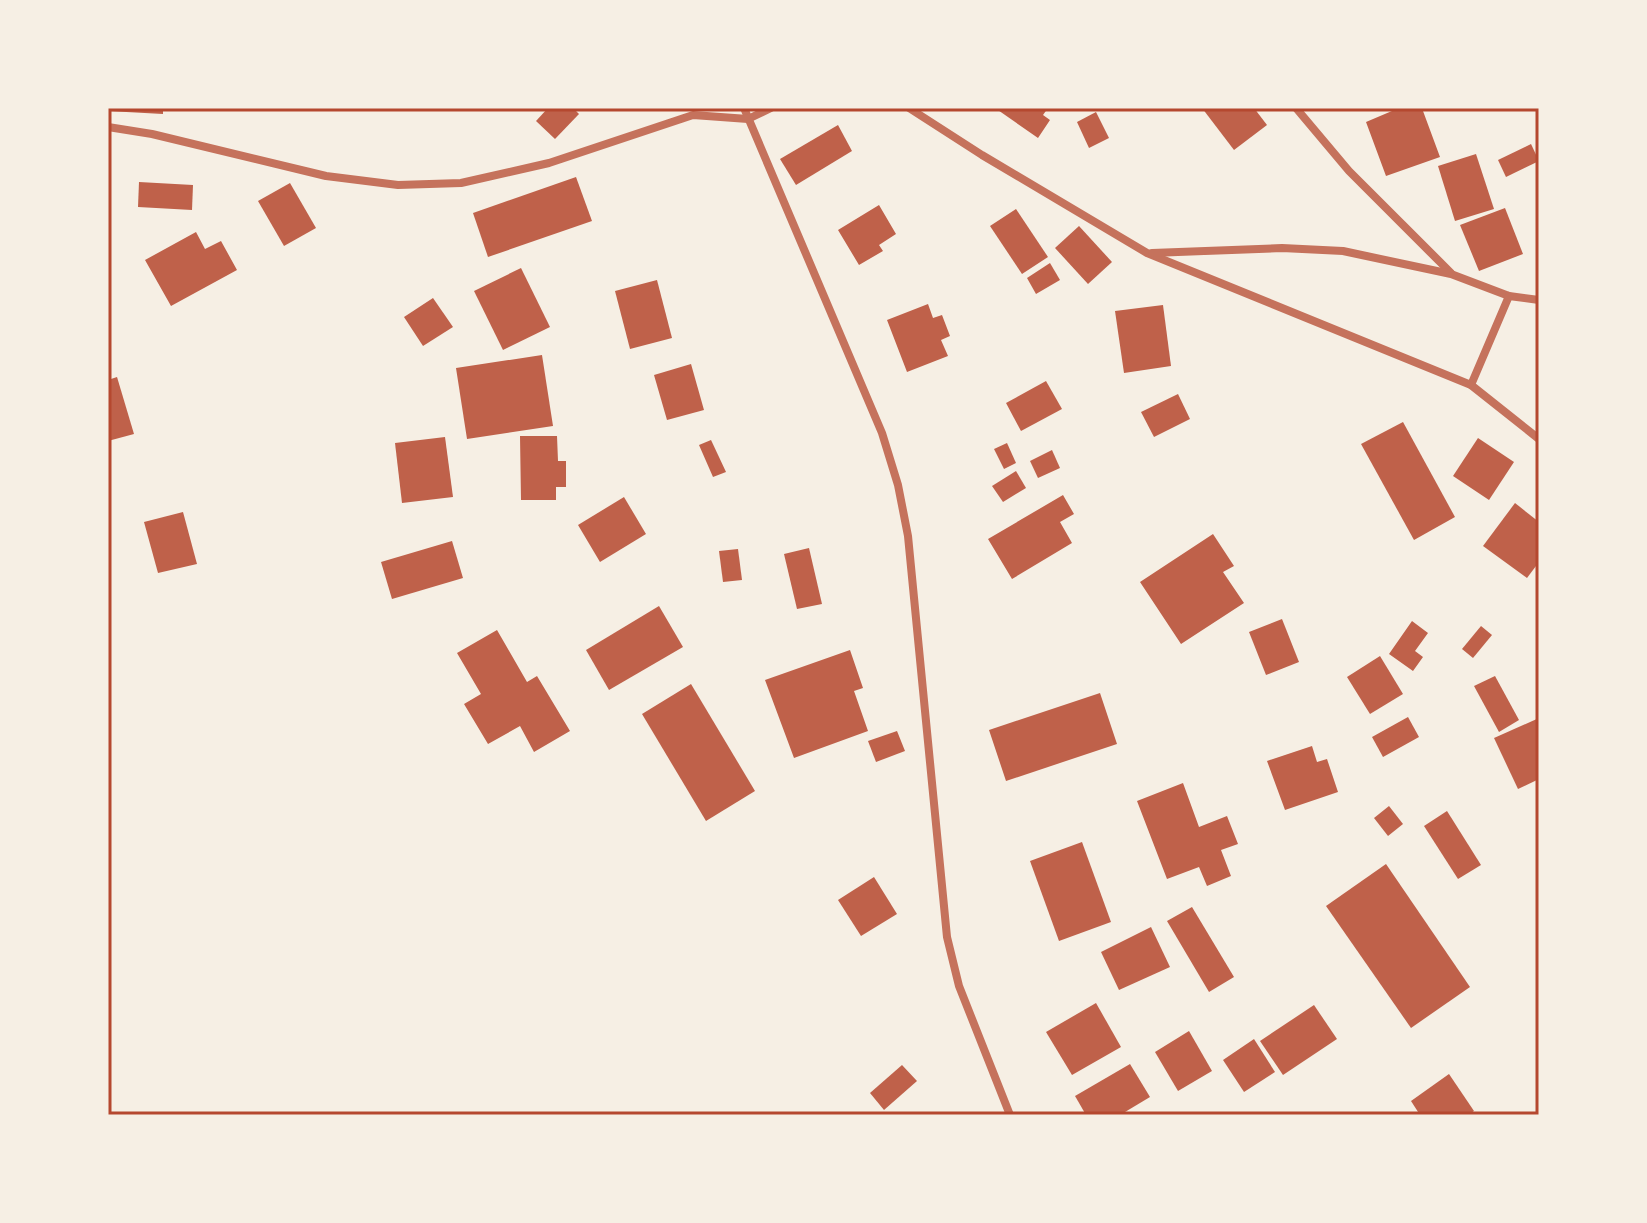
<svg xmlns="http://www.w3.org/2000/svg" width="1647" height="1223" font-family="Overpass,sans-serif">
	<rect width="100%" height="100%" fill="#f6efe4"/>
	<g fill="#bf614a">
		<path d="M108 108H163V114L108 111Z"/>
		<path d="M548 108H573L579 114 555 139 536 121Z"/>
		<path d="M995 108H1048L1043 115 1050 120 1038 138Z"/>
		<path d="M1202 108H1254L1267 125 1234 150Z"/>
		<path d="M1399 108H1431L1423 111 1440 157 1386 176 1366 122Z"/>
		<path d="M1096 112 1109 138 1089 148 1077 122Z"/>
		<path d="M838 125 852 151 796 185 780 159Z"/>
		<path d="M1531 144 1539 161 1506 177 1498 160Z"/>
		<path d="M1476 154 1494 209 1455 221 1438 166Z"/>
		<path d="M576 177 592 221 488 257 473 213Z"/>
		<path d="M139 182 193 185 192 210 138 207Z"/>
		<path d="M290 183 316 228 284 246 258 201Z"/>
		<path d="M879 205 896 234 879 245 883 251 859 265 838 230Z"/>
		<path d="M1505 208 1523 254 1479 271 1460 225Z"/>
		<path d="M1016 209 1048 257 1022 274 990 226Z"/>
		<path d="M1079 226 1112 262 1088 284 1055 248Z"/>
		<path d="M196 232 205 249 221 241 237 270 171 306 145 260Z"/>
		<path d="M1050 263 1060 280 1036 294 1027 278Z"/>
		<path d="M521 268 550 327 503 350 474 291Z"/>
		<path d="M657 280 672 338 630 349 615 291Z"/>
		<path d="M433 298 453 327 423 346 404 317Z"/>
		<path d="M928 304 933 318 942 315 950 336 941 340 948 356 907 372 887 320Z"/>
		<path d="M1163 305 1171 366 1124 373 1115 311Z"/>
		<path d="M542 355 553 426 467 439 456 368Z"/>
		<path d="M691 364 704 410 667 420 654 375Z"/>
		<path d="M117 377 134 434 108 441V380Z"/>
		<path d="M1046 381 1062 409 1021 431 1006 403Z"/>
		<path d="M1178 394 1190 419 1154 437 1141 412Z"/>
		<path d="M1403 422 1455 517 1414 540 1361 444Z"/>
		<path d="M520 436H557L558 461H566V487H556V500H521Z"/>
		<path d="M445 437 453 497 402 503 395 443Z"/>
		<path d="M1478 438 1514 462 1489 500 1453 476Z"/>
		<path d="M711 440 726 472 713 477 699 445Z"/>
		<path d="M1007 443 1016 463 1004 469 994 449Z"/>
		<path d="M1052 450 1060 468 1038 478 1030 461Z"/>
		<path d="M1016 471 1026 488 1003 502 992 486Z"/>
		<path d="M1063 495 1074 514 1060 522 1072 543 1012 579 988 539Z"/>
		<path d="M624 497 646 534 600 562 578 525Z"/>
		<path d="M1515 503 1539 522V562L1527 578 1483 546Z"/>
		<path d="M183 512 197 564 158 573 144 522Z"/>
		<path d="M1213 534 1234 566 1223 572 1244 603 1181 644 1140 582Z"/>
		<path d="M452 541 463 578 392 599 381 562Z"/>
		<path d="M809 548 822 604 797 609 784 554Z"/>
		<path d="M738 549 742 580 723 582 719 551Z"/>
		<path d="M659 606 683 647 609 690 586 650Z"/>
		<path d="M1282 619 1299 662 1266 675 1249 632Z"/>
		<path d="M1412 621 1428 633 1415 651 1423 657 1413 671 1389 654Z"/>
		<path d="M1481 626 1492 635 1473 658 1462 649Z"/>
		<path d="M497 630 527 682 537 676 570 731 534 752 520 726 488 744 464 704 481 694 457 653Z"/>
		<path d="M850 650 863 688 854 691 868 731 794 758 765 680Z"/>
		<path d="M1380 656 1403 694 1370 714 1347 677Z"/>
		<path d="M1495 676 1519 720 1499 732 1474 686Z"/>
		<path d="M691 684 755 791 706 821 642 714Z"/>
		<path d="M1100 693 1117 744 1006 781 989 730Z"/>
		<path d="M1408 717 1419 737 1383 757 1372 737Z"/>
		<path d="M1539 718V779L1518 789 1494 738Z"/>
		<path d="M897 731 905 751 876 762 868 741Z"/>
		<path d="M1312 746 1317 762 1327 759 1338 792 1285 810 1267 761Z"/>
		<path d="M1183 783 1199 827 1227 816 1238 844 1221 850 1231 876 1207 886 1199 867 1167 879 1137 801Z"/>
		<path d="M1389 806 1403 824 1388 836 1374 818Z"/>
		<path d="M1447 811 1481 865 1458 879 1424 826Z"/>
		<path d="M1082 842 1111 922 1059 941 1030 861Z"/>
		<path d="M1386 864 1470 987 1411 1028 1326 906Z"/>
		<path d="M874 877 897 914 861 936 838 900Z"/>
		<path d="M1192 907 1234 977 1209 992 1167 921Z"/>
		<path d="M1151 927 1170 967 1119 990 1101 952Z"/>
		<path d="M1096 1003 1121 1047 1072 1075 1046 1032Z"/>
		<path d="M1314 1005 1337 1039 1283 1075 1260 1041Z"/>
		<path d="M1189 1031 1212 1071 1178 1091 1155 1052Z"/>
		<path d="M1254 1039 1275 1072 1244 1092 1223 1060Z"/>
		<path d="M1130 1064 1150 1097 1120 1115H1086L1075 1096Z"/>
		<path d="M902 1065 917 1081 884 1110 870 1093Z"/>
		<path d="M1449 1074 1474 1111 1468 1115H1420L1411 1101Z"/>
	</g>
	<g fill="none" stroke-linecap="round" stroke-linejoin="round">
		<g stroke="#c5725c" stroke-width="8">
			<path d="M744 108 882 433 898 485 908 536 947 937 959 986 1010 1115"/>
			<path d="M909 108 982 155 1147 253 1471 385 1539 439"/>
			<path d="M1296 108 1349 171 1451 273"/>
			<path d="M108 127 152 134 326 176 398 185 461 183 549 163 693 115 748 119 771 108"/>
			<path d="M1152 253 1282 248 1343 251 1451 274 1509 296 1539 300"/>
			<path d="M1471 385 1509 296"/>
		</g>
	</g>
	<rect width="1647" height="1223" fill="none" stroke="#f6efe4" stroke-width="220"/>
	<rect x="110" y="110" width="1427" height="1003" fill="none" stroke="#b5482f" stroke-width="3"/>
</svg>
